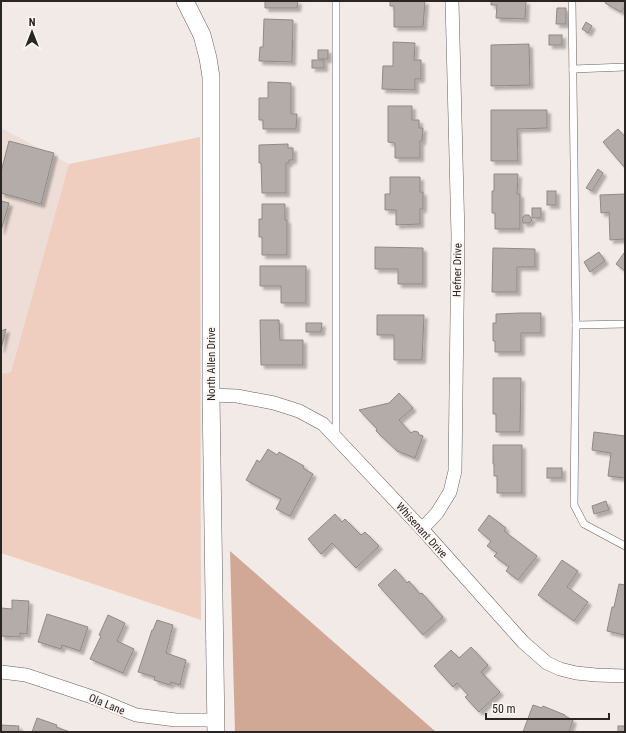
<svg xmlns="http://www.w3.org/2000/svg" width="626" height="733" font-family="'Roboto Condensed',sans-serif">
	<defs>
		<filter id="shadow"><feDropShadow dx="3.5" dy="3.5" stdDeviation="1" flood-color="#0004"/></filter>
	</defs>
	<rect width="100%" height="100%" fill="#f2eae6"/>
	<path fill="#edddd6" d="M1 128 69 164 11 372 1 374Z"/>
	<path fill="#efcec0" d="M200 137 201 620 1 553V374L11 372 69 164Z"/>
	<path fill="#d1a796" d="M230 551 436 732H235Z"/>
	<g fill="#b4aca9" stroke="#908986" filter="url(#shadow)">
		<path d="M265 1H298L297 8H265Z"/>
		<path d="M390 1H425L423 27H394V6H390Z"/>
		<path d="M491 1H526L525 19 496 18 497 5H491Z"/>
		<path d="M606 1H625V6L621 12 605 3Z"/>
		<path d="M557 8H566V24H556Z"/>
		<path d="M264 19 293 20 292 62 259 61 260 47H263Z"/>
		<path d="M586 22 592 26 588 33 582 29Z"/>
		<rect x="549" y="35" width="13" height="10"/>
		<path d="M393 42 415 43 414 60H421V79H415V90L382 89 383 66H393Z"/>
		<path d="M529 44 530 85 491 86V45Z"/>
		<rect x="318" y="50" width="10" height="9"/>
		<rect x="312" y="60" width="12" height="8"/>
		<path d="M268 82 291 83V114H297L296 129H263V120H259V98H268Z"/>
		<path d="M388 106H412V120H419V128H423L422 141H420V158H395V143L388 142Z"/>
		<path d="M491 110H547V128L517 129 518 161H491Z"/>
		<path d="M618 129 625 137V168L603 142Z"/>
		<path d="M9 141 54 153 41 204 1 193V172Z"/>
		<path d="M288 144V148H293V160H289V163H286V193H262L261 163H259V145Z"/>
		<path d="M598 169 603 173 592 191 586 188Z"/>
		<path d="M494 174H518L517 194H520V229H495V213H492V191H494Z"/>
		<path d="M390 177H420V192H423V209H420V224L396 225V210H385V194H390Z"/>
		<rect x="547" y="191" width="9" height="14"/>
		<path d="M625 194V239L610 240 609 212 601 213 600 195Z"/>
		<path d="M1 201 9 203 1 231Z"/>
		<path d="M262 204H285V220H287V255H262V237H259V219H262Z"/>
		<rect x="532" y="208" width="9" height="10"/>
		<path d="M525 215H529L532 220 529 223H523L522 218Z"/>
		<path d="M375 247 423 248V284H398V269H375Z"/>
		<path d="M493 248 535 249V267H517V292H492Z"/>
		<path d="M599 252 605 261 590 272 584 262Z"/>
		<path d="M624 253H625V271L616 264Z"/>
		<path d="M260 266H306V303H281V286H260Z"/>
		<path d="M520 313H541V333H521V352H495V341H493V323H496V314Z"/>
		<path d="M377 315H424L422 360H394V335H377Z"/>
		<path d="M260 320H279L280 340H303V365H261Z"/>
		<path d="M306 323H322L321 332H306Z"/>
		<path d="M6 329 1 349V331Z"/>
		<path d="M493 378H521L520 432H496V414H493Z"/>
		<path d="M399 393 413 408 399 420 411 433 414 431 418 432 419 435 423 436 415 458 397 451 376 431 377 429 359 410 389 403Z"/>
		<path d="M594 432 625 436V478L608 476 611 453 592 450Z"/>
		<path d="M493 445H522V493H497V476H494V464H493Z"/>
		<path d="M268 449 277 455 279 452 304 466 303 468 313 474 290 516 276 509 281 499 246 480 257 460 260 462Z"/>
		<rect x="547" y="468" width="15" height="10"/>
		<path d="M606 501 609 510 594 514 592 506Z"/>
		<path d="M335 514 342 522 345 519 361 535 365 532 379 546 356 568 332 543 321 554 308 539Z"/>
		<path d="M489 515 506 528 504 531 537 556 518 580 506 571 509 567 494 556 497 553 487 546 491 541 478 530Z"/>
		<path d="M562 560 578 571 567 587 588 602 574 621 538 595Z"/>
		<path d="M395 569 407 583 409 581 420 594 422 593 443 617 423 635 378 585Z"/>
		<path d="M619 584 625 585V635L607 631 612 607H614Z"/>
		<path d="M12 600 29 601 27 634 20 633V637L1 636V608L12 609Z"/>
		<path d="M47 614 88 627 80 651 62 645 61 649 38 642Z"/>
		<path d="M108 615 125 623 117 641 134 649 123 673 90 659 101 636 99 635Z"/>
		<path d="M157 620 173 625 166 653 186 660 180 685 171 682 170 685 154 680 155 677 138 672 152 630H153Z"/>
		<path d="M471 647 488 665 481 672 500 692 479 712 465 697 468 695 457 683 453 687 434 666 451 650 459 658Z"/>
		<path d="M533 705 542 708 543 706 565 715V716L573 720 569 732H523Z"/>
		<path d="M37 718 57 725 56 727 70 732H32Z"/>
		<path d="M1 725 19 726 18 732H1Z"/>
		<rect x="618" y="726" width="7" height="6"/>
	</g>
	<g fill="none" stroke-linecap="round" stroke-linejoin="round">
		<defs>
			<g id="service">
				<path d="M336 1V437"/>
				<path d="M572 1 576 325 574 505 584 524 625 546"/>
				<path d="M573 69 625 67"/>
				<path d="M576 325 625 324"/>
			</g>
			<g id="minor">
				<path d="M211 395 237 396 274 403 299 411 323 424 422 529 523 642 547 663 560 669 576 673 596 675 625 676"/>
				<path d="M422 529 437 513 450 492 455 471 458 236 452 1"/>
				<path d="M1 672 26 675 95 698 136 715 176 720H216"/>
			</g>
			<path id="tertiary" d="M185 1 202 35 208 58 211 77V395L216 732"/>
		</defs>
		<use href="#service" stroke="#68615e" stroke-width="8"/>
		<use href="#minor" stroke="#68615e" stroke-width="14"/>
		<use href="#tertiary" stroke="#68615e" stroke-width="18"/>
		<use href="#service" stroke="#fff" stroke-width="7"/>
		<use href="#minor" stroke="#fff" stroke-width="13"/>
		<use href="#tertiary" stroke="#fff" stroke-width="17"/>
	</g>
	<g text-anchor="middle" stroke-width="4" stroke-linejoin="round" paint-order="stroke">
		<g font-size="11" fill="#282523" stroke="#fef7f5">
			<text transform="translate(457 270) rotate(-89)" y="4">Hefner Drive</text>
			<text transform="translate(211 364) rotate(-90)" y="4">North Allen Drive</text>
			<text transform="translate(422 530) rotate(48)" y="4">Whisenant Drive</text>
			<text transform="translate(107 704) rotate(22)" y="4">Ola Lane</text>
		</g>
	</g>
	<rect width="626" height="733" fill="none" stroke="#282523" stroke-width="4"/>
	<g transform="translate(32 32)" stroke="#fef7f5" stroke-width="3" paint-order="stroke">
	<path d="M0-3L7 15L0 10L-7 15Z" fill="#282523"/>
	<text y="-6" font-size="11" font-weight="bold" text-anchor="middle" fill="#282523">N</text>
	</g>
	<path d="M486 713v6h123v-6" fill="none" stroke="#282523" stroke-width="2"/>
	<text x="492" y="713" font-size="12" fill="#282523" stroke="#fef7f5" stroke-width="3" paint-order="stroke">50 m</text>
</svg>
